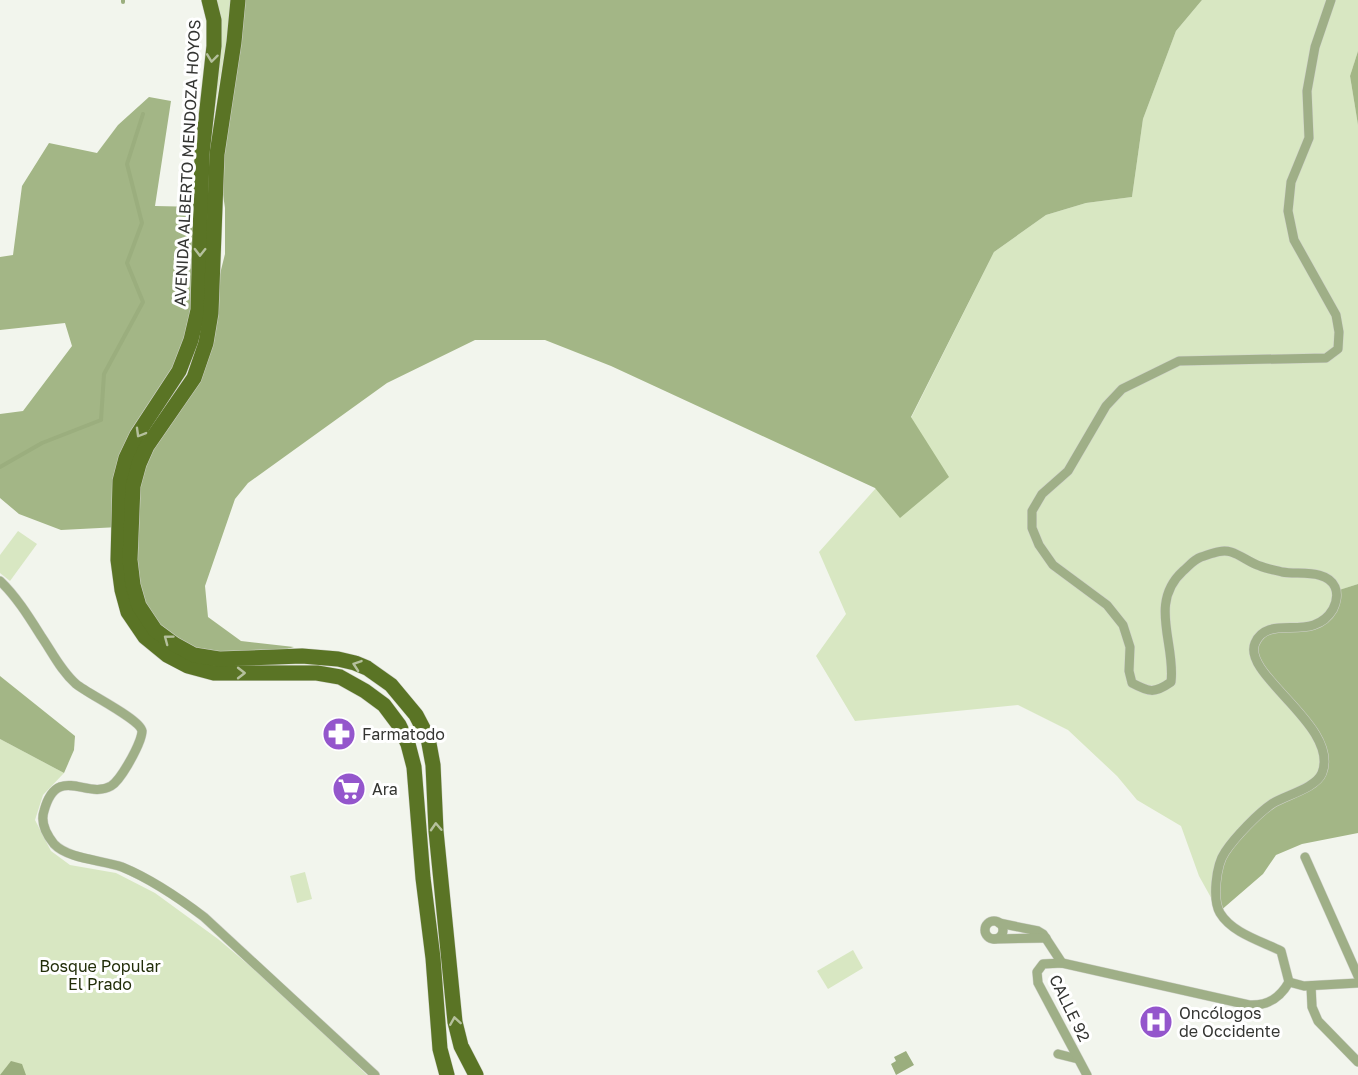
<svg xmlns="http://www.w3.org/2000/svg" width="1358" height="1075" font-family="'Golos Text',sans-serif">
	<rect width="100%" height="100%" fill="#f2f5ed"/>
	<g fill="#d8e7c2">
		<path d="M215 0H231L230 20 210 138Z"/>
		<path d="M1202 0H1358V51L1350 76 1358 125V584L1337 591 1314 731 1323 766 1219 912 1199 876 1181 826 1137 800 1117 776 1068 730 1018 705 855 721 816 656 846 614 819 552 876 488 994 252 1046 215 1086 203 1132 197 1143 119 1176 31Z"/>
		<path d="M18 531 37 544 10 581 0 573V555Z"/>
		<path d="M0 739 64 773 43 795 35 820 51 851 70 865 116 873 155 893 218 939 288 998 367 1075H0Z"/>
		<path d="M305 872 312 899 297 903 290 876Z"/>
		<path d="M853 950 863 968 828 989 817 971Z"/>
	</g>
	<g fill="#a3b686">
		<path d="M238 0H1202L1176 31 1143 119 1132 197 1086 203 1046 215 994 252 911 417 949 477 900 518 875 488 611 366 545 340H475L387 383 248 483 235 499 205 586 208 617 241 641 294 647 253 659H219L155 630 130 560 133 486 194 378 225 254V208L217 154Z"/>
		<path d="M1358 51V125L1350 76Z"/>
		<path d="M149 97 171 101 155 206 201 207 191 340 137 435 119 527 61 530 19 514 0 498V414L23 411 72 346 65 323 0 330V257L13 255 22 186 49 143 97 153 118 125Z"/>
		<path d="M1358 584V833L1302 844 1276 855 1263 874 1219 912 1216 890 1225 853 1272 803 1316 782 1323 752 1253 651 1265 632 1327 618 1336 591Z"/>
		<path d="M0 676 75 736 74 750 64 773 0 739Z"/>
	</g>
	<g fill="#9bae7e">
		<path d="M906 1051 914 1065 896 1075 891 1064 896 1061 894 1057Z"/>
		<path d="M11 1061 22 1064 26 1075H0Z"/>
	</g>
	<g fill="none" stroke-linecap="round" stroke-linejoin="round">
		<g stroke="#9bae7e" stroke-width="4">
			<path d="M123 2V0"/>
			<path d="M0 467 42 443 101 420 104 374 143 302 127 263 142 223 127 164 143 114"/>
		</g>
		<defs>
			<g id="minor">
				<path d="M0 581C16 596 29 617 41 636 52 652 61 671 76 684 88 694 140 719 142 731 142 734 141 737 140 740 136 751 121 780 111 786 87 800 57 763 44 811 40 823 46 834 54 844 68 859 102 860 122 867 151 879 179 898 204 917L375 1075"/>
				<path d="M1305 857 1358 976"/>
				<circle cx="994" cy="930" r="9"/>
				<path d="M999 923 1038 931 1043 934 1062 963"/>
				<path d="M994 939 1046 938"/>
				<path d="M1289 982 1304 986 1358 983"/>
				<path d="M1311 986 1312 1007 1318 1021 1358 1062"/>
				<path d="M1058 1054 1078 1059"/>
				<path d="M1087 1075 1038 983 1037 972 1043 964 1062 963 1249 1005C1268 1006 1280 998 1289 982L1281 951C1261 941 1232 933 1220 913 1212 899 1216 865 1225 852 1235 837 1258 813 1273 803 1286 795 1316 788 1322 773 1340 726 1241 675 1255 643 1268 612 1313 644 1333 609 1336 603 1338 594 1335 587 1327 569 1299 575 1282 572 1275 570 1267 569 1260 566 1250 563 1241 555 1231 552 1221 549 1211 554 1201 557 1193 560 1189 566 1183 571 1148 603 1176 644 1171 682 1154 694 1149 692 1132 683L1129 671 1130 647 1123 625 1107 605 1053 565 1039 545 1032 528V511L1042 494 1068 471 1106 406 1122 389 1179 361 1326 358 1338 349 1339 332 1336 315 1294 240 1288 211 1291 182 1309 138 1307 91 1315 47 1331 0"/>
			</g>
			<g id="primary">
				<path d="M209 0 214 20V46L202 154 198 310 191 340 179 371 137 435 126 458 120 481 118 560 122 590 128 612 145 637 167 655 188 666 214 673H317L340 677 365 691 384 705 399 725 408 744 414 767 423 878 433 958 440 1049 447 1075"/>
				<path d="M238 0 234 42 217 154 211 313 206 343 194 378 147 446 139 464 133 486 130 560 133 585 139 606 155 630 174 644 194 655 219 659 302 656 338 659 355 663 367 668 391 685 416 715 428 738 433 765 436 831 455 1022 461 1046 476 1075"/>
			</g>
		</defs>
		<use href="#minor" stroke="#d0d2cb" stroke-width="10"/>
		<use href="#primary" stroke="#d0d2cb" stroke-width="16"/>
		<use href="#minor" stroke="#9faf87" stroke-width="9"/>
		<use href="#primary" stroke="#5a7425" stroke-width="15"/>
	</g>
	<defs><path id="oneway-chevron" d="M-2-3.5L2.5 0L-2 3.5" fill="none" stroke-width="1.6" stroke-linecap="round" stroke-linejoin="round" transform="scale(1.5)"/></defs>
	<g stroke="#b5c09d">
		<use href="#oneway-chevron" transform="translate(212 58) rotate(97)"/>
		<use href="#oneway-chevron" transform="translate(200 252) rotate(91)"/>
		<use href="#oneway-chevron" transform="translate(140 433) rotate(120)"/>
		<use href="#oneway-chevron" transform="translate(168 639) rotate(-143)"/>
		<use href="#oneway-chevron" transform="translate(357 665) rotate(-161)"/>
		<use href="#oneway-chevron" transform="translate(241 673)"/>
		<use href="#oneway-chevron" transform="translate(436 827) rotate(-93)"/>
		<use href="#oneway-chevron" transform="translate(455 1021) rotate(-99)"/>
	</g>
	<defs>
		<symbol id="pharmacy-disc" viewBox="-11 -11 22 22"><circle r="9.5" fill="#9456cc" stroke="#fff"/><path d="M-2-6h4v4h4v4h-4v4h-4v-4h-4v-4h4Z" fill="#fff"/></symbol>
		<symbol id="supermarket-disc" viewBox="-11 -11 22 22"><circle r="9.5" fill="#9456cc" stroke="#fff"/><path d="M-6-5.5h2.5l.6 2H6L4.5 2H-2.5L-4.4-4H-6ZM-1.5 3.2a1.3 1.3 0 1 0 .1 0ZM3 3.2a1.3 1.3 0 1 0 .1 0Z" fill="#fff"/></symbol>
		<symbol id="hospital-disc" viewBox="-11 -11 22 22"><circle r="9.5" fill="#9456cc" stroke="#fff"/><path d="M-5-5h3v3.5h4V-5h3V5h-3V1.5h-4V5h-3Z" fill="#fff"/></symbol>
	</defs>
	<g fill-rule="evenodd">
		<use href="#pharmacy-disc" x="320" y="715" width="38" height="38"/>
		<use href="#supermarket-disc" x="330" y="770" width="38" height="38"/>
		<use href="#hospital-disc" x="1137" y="1003" width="38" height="38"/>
	</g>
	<g text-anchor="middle" stroke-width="6" stroke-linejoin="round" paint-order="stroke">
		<g font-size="16" fill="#343532" stroke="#fff">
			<text transform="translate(187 163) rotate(-87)" y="6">AVENIDA ALBERTO MENDOZA HOYOS</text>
			<text transform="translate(1070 1008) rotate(64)" y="6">CALLE 92</text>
		</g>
		<g font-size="16" fill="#343532" stroke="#fff" text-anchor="start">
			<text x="362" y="740">Farmatodo</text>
			<text x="372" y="795">Ara</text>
			<text x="1179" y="1019">Oncólogos<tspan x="1179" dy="18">de Occidente</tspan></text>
		</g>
		<g font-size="16" fill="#222e09" stroke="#fff">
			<text x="100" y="972">Bosque Popular<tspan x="100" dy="18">El Prado</tspan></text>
		</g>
	</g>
</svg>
